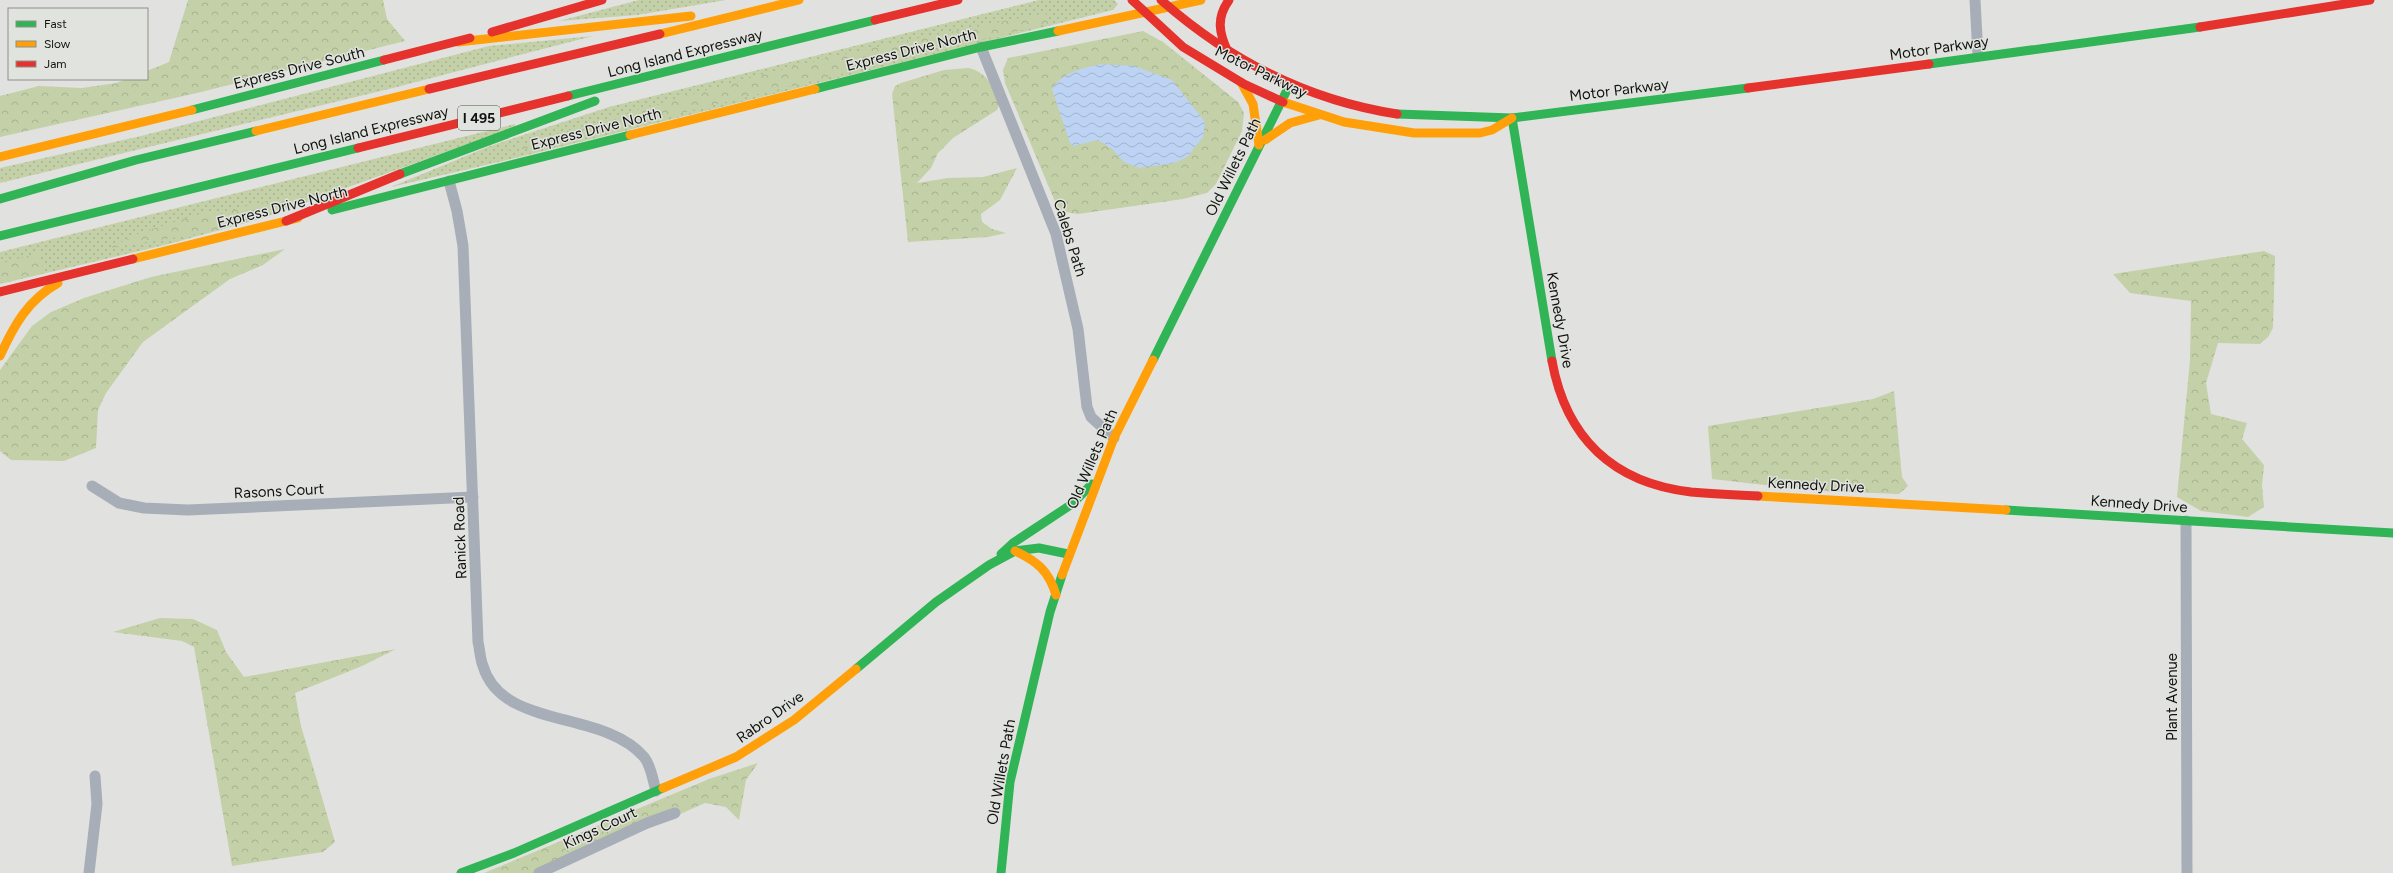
<svg xmlns="http://www.w3.org/2000/svg" width="2393" height="873" font-family="Figtree,sans-serif">
	<defs>
		<pattern id="grass-dots" width="8" height="8" patternUnits="userSpaceOnUse"><rect width="8" height="8" fill="#c4d0a7"/><path d="M2 2h.1M6 6h.1" fill="none" stroke="#a7b28f" stroke-width="1.8" stroke-linecap="round"/></pattern>
		<pattern id="forest-crowns" width="20" height="18" patternUnits="userSpaceOnUse"><rect width="20" height="18" fill="#c4d0a7"/><path d="M2 6a3 3 0 1 1 6 0M12 15a3 3 0 1 1 6 0" fill="none" stroke="#a7b28f"/></pattern>
		<pattern id="water-waves" width="16" height="10" patternUnits="userSpaceOnUse"><rect width="16" height="10" fill="#bcd3f4"/><path d="M0 5q4-4 8 0t8 0" fill="none" stroke="#a1b4d0"/></pattern>
	</defs>
	<rect width="100%" height="100%" fill="#e1e2df"/>
	<g fill="url(#grass-dots)">
		<path d="M639 0H726L637 15 559 21Z"/>
		<path d="M1039 0H1114L1118 4 1113 10 503 161 391 187 490 146 609 107Z"/>
		<path d="M593 36 393 88 0 183V168L141 136 489 46Z"/>
		<path d="M515 124V127L260 219 169 244 0 284V252Z"/>
	</g>
	<g fill="url(#forest-crowns)">
		<path d="M188 0H383L387 19 405 41 197 93 0 137V96L39 86 82 88 116 83 127 79H147V71L169 62Z"/>
		<path d="M1045 12 1051 23 537 148 505 150C626 113 747 76 871 48 929 35 988 26 1045 12Z"/>
		<path d="M1143 31 1163 42 1238 102 1244 113 1242 131 1216 184 1207 193 1183 199 1078 214 1059 211 1005 83 1003 70 1008 58Z"/>
		<path d="M968 68C986 71 994 87 1000 103L997 110 953 138 938 153 931 168 917 183 948 178 983 177 1017 168 1000 200 981 214 982 222 992 229 1006 233 988 237 908 242 892 94 895 86 901 83 944 70Z"/>
		<path d="M302 194 294 202 220 230 109 248 140 233 206 212 221 214 250 205Z"/>
		<path d="M285 249 263 265 230 279 143 342 106 393 98 410 96 448 64 461 11 460 0 451V370L32 326 51 312 84 298 151 277Z"/>
		<path d="M2264 251 2275 256 2273 328 2268 337 2260 344 2218 343 2206 383 2211 414 2247 423 2242 439 2264 465 2262 486 2264 507 2248 517 2201 511 2177 497 2190 360 2191 301 2130 293 2113 274Z"/>
		<path d="M40 252 44 273 0 283V264Z"/>
		<path d="M1894 391 1902 477 1908 486 1899 494 1819 491 1712 479 1708 426 1873 399Z"/>
		<path d="M160 618 193 619 217 630 226 652 244 677 396 649 362 666 295 693 301 726 335 842 323 852 232 866 194 647 182 641 113 632Z"/>
		<path d="M758 763 746 780 739 820 726 807 705 803 548 873H484L709 779Z"/>
	</g>
	<path fill="url(#water-waves)" d="M1101 64 1134 66 1172 80 1205 122 1203 137 1187 157 1174 163 1140 168 1124 162 1112 149 1098 140 1073 146 1070 143 1052 89C1064 71 1082 69 1101 64Z"/>
	<g fill="none" stroke-linecap="round" stroke-linejoin="round">
		<g stroke="#a7aeb8" stroke-width="11">
			<path d="M1975 0 1978 56"/>
			<path d="M981 47 1056 234 1078 329 1087 407 1091 417 1114 438"/>
			<path d="M449 181 457 211 463 246 478 642C480 650 480 659 483 666 502 730 603 709 644 757 651 765 653 781 656 791"/>
			<path d="M92 486 119 503 144 508 188 510 473 497"/>
			<path d="M2186 521 2187 873"/>
			<path d="M89 873 97 804 95 776"/>
			<path d="M539 873 647 823 675 813"/>
		</g>
		<g stroke="#30b455" stroke-width="9">
			<path d="M1929 64 2200 27"/>
			<path d="M815 89 981 47 1058 31"/>
			<path d="M568 96 875 20"/>
			<path d="M192 110 384 60"/>
			<path d="M1397 114 1512 118 1748 88"/>
			<path d="M1512 118 1552 361"/>
			<path d="M400 174 595 101"/>
			<path d="M0 199 136 160 256 131"/>
			<path d="M332 210 630 135"/>
			<path d="M0 236 358 148"/>
			<path d="M1153 360 1290 84"/>
			<path d="M2006 510 2393 533"/>
			<path d="M1001 554 1013 543 1072 504 1092 484"/>
			<path d="M856 669 936 602 989 565 1015 551 1039 548 1068 554"/>
			<path d="M461 873 514 853 663 788"/>
			<path d="M1001 873 1010 782 1050 612 1062 575"/>
		</g>
		<g stroke="#ff9f0a" stroke-width="9">
			<path d="M1058 31 1201 0"/>
			<path d="M660 34 799 0"/>
			<path d="M458 42 691 16"/>
			<path d="M1241 82 1253 104 1259 145"/>
			<path d="M1283 102 1344 122 1414 133H1480L1492 130 1512 118"/>
			<path d="M256 131 429 89"/>
			<path d="M630 135 815 89"/>
			<path d="M1265 140 1290 123 1319 115"/>
			<path d="M0 157 192 110"/>
			<path d="M133 259 298 218"/>
			<path d="M0 356C14 325 28 300 58 283"/>
			<path d="M1758 496 2006 510"/>
			<path d="M1015 551C1037 561 1049 571 1056 595"/>
			<path d="M1062 575 1114 438 1153 360"/>
			<path d="M663 788 736 757 794 720 856 669"/>
		</g>
		<g stroke="#e5322d" stroke-width="9">
			<path d="M1132 0 1183 47 1244 84 1283 102"/>
			<path d="M1161 0C1229 60 1307 100 1397 114"/>
			<path d="M875 20 958 0"/>
			<path d="M2200 27 2370 0"/>
			<path d="M492 32 602 0"/>
			<path d="M1228 52C1219 33 1216 18 1229 0"/>
			<path d="M384 60 470 38"/>
			<path d="M1748 88 1929 64"/>
			<path d="M429 89 660 34"/>
			<path d="M358 148 568 96"/>
			<path d="M286 221 400 174"/>
			<path d="M0 292 133 259"/>
			<path d="M1552 361C1566 438 1613 483 1691 492 1714 494 1736 495 1758 496"/>
		</g>
	</g>
	<g text-anchor="middle" stroke-width="3" stroke-linejoin="round" paint-order="stroke">
		<rect fill="#e1e3de" stroke="#4f514e" stroke-width="1" x="458" y="106" width="42" height="24" rx="3"/>
		<g font-size="14" font-weight="bold" fill="#111210">
			<text x="479" y="123">I 495</text>
		</g>
		<g font-size="15" fill="#111210" stroke="#e1e3de">
			<text transform="translate(1939 48) rotate(-8)" y="5">Motor Parkway</text>
			<text transform="translate(911 50) rotate(-14)" y="5">Express Drive North</text>
			<text transform="translate(685 53) rotate(-14)" y="5">Long Island Expressway</text>
			<text transform="translate(299 68) rotate(-14)" y="5">Express Drive South</text>
			<text transform="translate(1261 72) rotate(26)" y="5">Motor Parkway</text>
			<text transform="translate(1619 90) rotate(-7)" y="5">Motor Parkway</text>
			<text transform="translate(596 129) rotate(-14)" y="5">Express Drive North</text>
			<text transform="translate(371 130) rotate(-14)" y="5">Long Island Expressway</text>
			<text transform="translate(1233 167) rotate(-64)" y="5">Old Willets Path</text>
			<text transform="translate(282 207) rotate(-14)" y="5">Express Drive North</text>
			<text transform="translate(1070 238) rotate(73)" y="5">Calebs Path</text>
			<text transform="translate(1560 320) rotate(80)" y="5">Kennedy Drive</text>
			<text transform="translate(1092 459) rotate(-67)" y="5">Old Willets Path</text>
			<text transform="translate(1816 485) rotate(3)" y="5">Kennedy Drive</text>
			<text transform="translate(279 491) rotate(-3)" y="5">Rasons Court</text>
			<text transform="translate(2139 504) rotate(4)" y="5">Kennedy Drive</text>
			<text transform="translate(460 538) rotate(-92)" y="5">Ranick Road</text>
			<text transform="translate(2172 697) rotate(-90)" y="5">Plant Avenue</text>
			<text transform="translate(770 717) rotate(-35)" y="5">Rabro Drive</text>
			<text transform="translate(1001 772) rotate(-80)" y="5">Old Willets Path</text>
			<text transform="translate(600 828) rotate(-25)" y="5">Kings Court</text>
		</g>
	</g>
	<rect x="8" y="8" width="140" height="72" fill="#e1e3de" stroke="#8e8f8c"/>
	<rect x="16" y="21" width="20" height="6" fill="#30b455" stroke="#8e8f8c"/>
	<text x="44" y="28" font-size="12" fill="#111210">Fast</text>
	<rect x="16" y="41" width="20" height="6" fill="#ff9f0a" stroke="#8e8f8c"/>
	<text x="44" y="48" font-size="12" fill="#111210">Slow</text>
	<rect x="16" y="61" width="20" height="6" fill="#e5322d" stroke="#8e8f8c"/>
	<text x="44" y="68" font-size="12" fill="#111210">Jam</text>
</svg>
